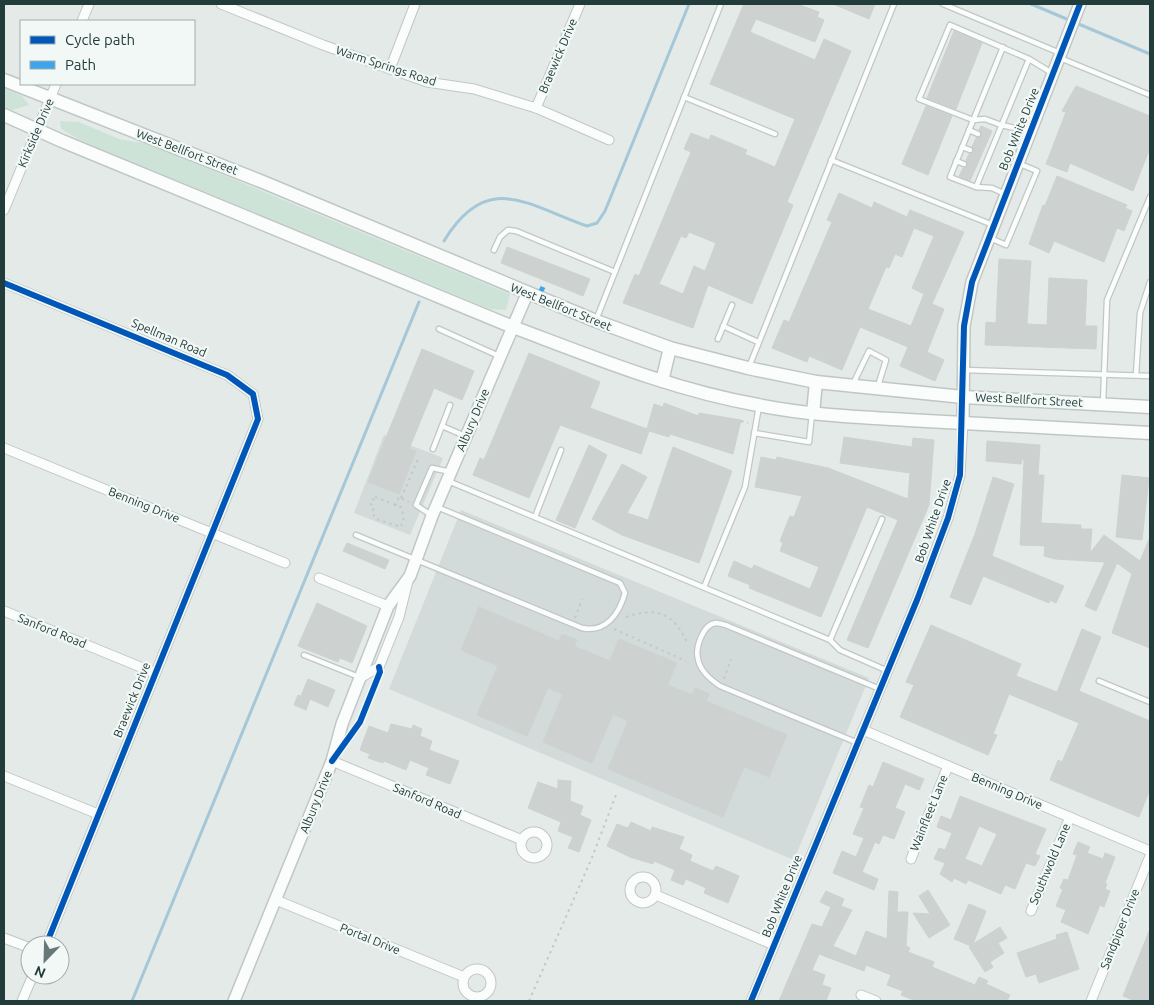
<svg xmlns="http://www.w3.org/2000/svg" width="1154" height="1005" font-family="Ubuntu,sans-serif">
	<rect width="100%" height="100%" fill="#e4eae8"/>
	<g fill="#d2dbd9">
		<path d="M384 435 443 458 410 535 354 513Z"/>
		<path d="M461 510 869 678 794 860 389 689Z"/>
	</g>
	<g fill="#cde3d8">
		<path d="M4 88 22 96 29 105 12 110 4 107Z"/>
		<path d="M60 121 79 122 119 139 149 144 510 294 506 310 490 309 82 141 61 129Z"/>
	</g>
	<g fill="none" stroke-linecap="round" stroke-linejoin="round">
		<g stroke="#a5c7d7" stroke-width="3">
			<path d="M1031 4 1150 54"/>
			<path d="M444 241C487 170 527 205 587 226L597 223 605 211 689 4"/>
			<path d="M132 1001 419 302"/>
		</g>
	</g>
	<g fill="#cdd2d1" stroke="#cdd2d1" fill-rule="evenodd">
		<path d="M744 4H797L819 12 817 17 824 20 815 42 756 19 750 32 815 60 824 39 851 51 787 202 793 205 752 304 708 285 693 328 623 303 635 274 639 276 691 152 684 149 691 133 709 140 711 135 747 150 745 154 775 167 795 119 710 84ZM689 232 716 243 705 271 694 266 683 294 659 284 681 236 686 238Z"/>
		<path d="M833 4H875L869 19Z"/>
		<path d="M954 31 982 43 956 109 927 98Z"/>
		<path d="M1076 86 1150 116V148L1133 191 1070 163 1067 172 1046 164 1066 112 1062 111Z"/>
		<path d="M926 106 952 116 928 175 902 164Z"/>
		<path d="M981 126 992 131 970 181 959 176 963 168 968 166 966 160 969 154 974 152 972 147 976 138 981 136 979 130Z"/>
		<path d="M1057 176 1127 205 1125 208 1132 211 1124 231 1117 228 1104 262 1054 241 1049 253 1029 244 1043 205 1045 206Z"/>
		<path d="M839 193 872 208 874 202 907 217 910 210 964 232 932 304 944 309 927 352 944 360 935 381 900 366 908 347 860 327 842 370 809 356 807 362 772 348 784 320 789 322 832 222 827 220ZM914 228 934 236 912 288 924 294 911 326 868 309 886 267 889 268 895 254 902 257Z"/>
		<path d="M507 247 590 279 583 296 501 263Z"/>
		<path d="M999 259 1031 261 1027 324 1047 325 1049 278 1087 280 1085 326H1097L1096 349 985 345 986 322 996 323Z"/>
		<path d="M422 349 474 371 462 400 434 388 409 449 416 451 399 494 368 482Z"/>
		<path d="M529 353 600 382 590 408 647 429 654 404 663 407 664 403 698 416 699 413 741 420 733 454 670 434 669 437 649 431 641 454 560 425 529 498 473 475 480 458 484 460Z"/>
		<path d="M844 437 912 447 913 438 934 440 929 505 868 648 847 640 898 520 867 507 821 617 749 588 750 585 728 576 734 561 752 569 754 565 810 589 819 567 780 551 783 543 780 541 790 516 794 517 802 496 755 487 761 457 776 460 777 457 828 468 908 499 910 473 840 463Z"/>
		<path d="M987 441 1040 445 1038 475H1044L1041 523 1081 525V529H1092L1090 553 1104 535 1140 561 1150 537V648L1112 633 1132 574 1117 563 1096 611 1085 606 1105 562 1055 559 1044 556 1045 546 1020 545 1024 460 1022 459 1021 464 986 461Z"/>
		<path d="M589 445 607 455 575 528 556 520Z"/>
		<path d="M673 447 732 471 699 563 622 535 592 519 622 464 647 477 627 513 648 520Z"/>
		<path d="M1122 475 1149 478 1142 540 1116 537Z"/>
		<path d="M993 477 1014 484 992 556 1064 586 1056 603 1050 600 1049 603 983 576 971 605 950 597 975 534Z"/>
		<path d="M347 543 389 560 385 569 343 551Z"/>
		<path d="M317 603 367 626 352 663 340 658 338 662 298 646Z"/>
		<path d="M479 607 559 641 562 634 577 640 574 646 610 661 619 639 677 663 667 685 692 695 695 688 709 694 706 701 787 735 769 777 744 767 723 817 608 769 628 721 613 714 592 763 543 742 563 694 548 688 527 736 477 715 498 666 461 650Z"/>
		<path d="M931 625 1021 664 1016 676 1057 692 1082 629 1101 637 1079 691 1150 721V789L1139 817 1050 780 1058 760 1062 762 1079 723 1009 694 993 734 997 735 988 755 900 717 914 685 906 682Z"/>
		<path d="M308 679 335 690 328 707 310 699 306 710 294 705 298 695 301 696Z"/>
		<path d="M391 724 412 729 413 725 422 729 420 736 432 741 429 750 459 761 450 784 426 775 429 768 410 760 406 770 384 761 383 763 368 758 370 754 360 750 369 726 388 733Z"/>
		<path d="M883 762 924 779 919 790 905 784 895 808 905 812 894 839 883 835 879 844 875 842 862 872 878 879 874 890 833 873 842 851 856 857 864 838 853 834 864 808 860 807 869 785 873 787Z"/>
		<path d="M558 780 571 781 570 801 583 806 580 815 591 820 579 852 568 848 573 837 558 831 561 822 528 808 538 782 558 789Z"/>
		<path d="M960 796 1046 829 1035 854 1040 856 1035 866 1026 863 1015 889 1005 885 1001 894 968 880 966 884 954 878 952 882 940 874 945 863 934 859 939 848 945 850 952 833 937 827 941 816 951 820ZM979 826 997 834 982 866 965 859Z"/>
		<path d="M631 822 651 831 652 827 684 837 679 849 692 855 690 861 713 871 716 866 739 876 728 903 704 893 706 888 686 879 683 885 671 880 675 870 654 861 653 864 630 857 607 846 617 824 628 828Z"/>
		<path d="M1078 842 1090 847 1087 853 1103 859 1105 853 1115 857 1105 883 1107 884 1105 889 1110 891 1104 907 1100 905 1088 934 1061 922 1066 910 1056 906 1063 889 1060 888 1064 879 1068 880 1077 855 1073 854Z"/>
		<path d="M928 890 950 925 929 938 913 913 930 914 919 896Z"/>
		<path d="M826 891 844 899 841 906 852 910 833 946 856 956 866 931 887 939 889 891 898 892 897 912H908L906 946 910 948 908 952 934 962 932 967 975 985 979 977 988 981 986 984 1010 995 1007 1001H916L901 995 903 991 887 985 891 975 866 965 864 971 819 954 812 970 825 975 822 985 831 988 826 1001H779L812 924 822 927 831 907 820 902Z"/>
		<path d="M969 904 986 911 973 944 1000 927 1007 938 998 943 1004 953 990 962 993 967 985 972 969 947 971 946 954 939Z"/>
		<path d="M1150 929V1001H1135L1123 996Z"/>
		<path d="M1067 932 1079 969 1039 983 1036 974 1026 977 1017 953 1057 939 1056 935Z"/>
	</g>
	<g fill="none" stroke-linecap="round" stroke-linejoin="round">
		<defs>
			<g id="service">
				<path d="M943 4 1060 53"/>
				<path d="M1003 47 950 177 976 187 992 188 1005 194"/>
				<path d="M1060 58 1150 95"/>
				<path d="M684 97 775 134"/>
				<path d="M969 130 978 134"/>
				<path d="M1029 131 1001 125 985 119 973 120 919 99 950 25 1029 59 1052 73"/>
				<path d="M962 147 970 150"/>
				<path d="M831 160 993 225"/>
				<path d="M956 161 964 164"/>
				<path d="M976 187 1029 59"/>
				<path d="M990 238 1006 245 1037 171 1020 164"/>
				<path d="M494 250 500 237 508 230 516 231 615 272"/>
				<path d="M596 320 721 4"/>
				<path d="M723 326 758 342"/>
				<path d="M439 329 499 356"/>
				<path d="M718 339 732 305"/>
				<path d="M749 367 894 4"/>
				<path d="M964 370 1150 376"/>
				<path d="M1136 375 1140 313 1150 282"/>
				<path d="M853 384 869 351 886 360 878 386"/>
				<path d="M1103 403 1107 300 1150 197"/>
				<path d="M442 426 450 405"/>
				<path d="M754 433 809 442 812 414"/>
				<path d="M433 449 442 426 465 436"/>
				<path d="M448 481 830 640 840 650 888 671"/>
				<path d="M431 515 416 505 432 468 451 472"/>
				<path d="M535 517 561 450"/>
				<path d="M356 535 582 628C606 633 619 614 625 593L620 583 437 507"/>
				<path d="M704 587 745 487 759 406"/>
				<path d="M830 640 882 519"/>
				<path d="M304 655 359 677"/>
				<path d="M1099 681 1150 702"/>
				<path d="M858 743 720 686C711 680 700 671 698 659 695 648 703 624 716 623 720 623 725 625 728 626L880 689"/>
			</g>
			<g id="minor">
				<path d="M221 4 323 45 427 82 474 89 536 108 609 140"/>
				<path d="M82 21 89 4"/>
				<path d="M390 69 415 4"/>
				<path d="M536 108 580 4"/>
				<path d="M4 210 56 84"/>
				<path d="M4 283 227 375 253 394 258 419 46 945"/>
				<path d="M4 448 285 563"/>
				<path d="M319 578 388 606"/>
				<path d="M4 611 155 673"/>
				<path d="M360 678 379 667 399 617 408 581"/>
				<path d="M863 730 1150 851"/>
				<path d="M332 761 522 840"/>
				<path d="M4 776 98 814"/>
				<circle cx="534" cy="845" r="13"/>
				<path d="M911 859 948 766"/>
				<circle cx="643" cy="890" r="13"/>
				<path d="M656 895 774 945"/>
				<path d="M276 900 464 977"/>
				<path d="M1031 911 1070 817"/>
				<path d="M4 938 30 948"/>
				<circle cx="477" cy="983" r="14"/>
				<path d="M861 995 876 1001"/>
				<path d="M22 1001 33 975"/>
				<path d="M751 1001 917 600 948 518 960 475 963 424"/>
				<path d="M1091 1001 1150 856"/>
			</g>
			<g id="tertiary">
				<path d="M963 424 964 326 972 282 1080 4"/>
				<path d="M234 1001 332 761 342 724 388 606 410 576 432 516 527 294"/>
			</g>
			<g id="secondary">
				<path d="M4 80 263 182 596 321 670 348 748 368 816 382 963 397 1150 407"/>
				<path d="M4 115 62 141 513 327C593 357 673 390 758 405 807 415 858 417 908 420 989 425 1070 429 1150 433"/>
				<path d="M662 381 670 348"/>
				<path d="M813 413 816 382"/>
			</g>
		</defs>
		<use href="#service" stroke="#c1c7c5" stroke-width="7"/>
		<use href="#minor" stroke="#c1c7c5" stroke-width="11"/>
		<use href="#tertiary" stroke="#c1c7c5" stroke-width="14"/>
		<use href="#secondary" stroke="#bfc7c5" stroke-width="15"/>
		<g stroke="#c1cac8" stroke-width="2" stroke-dasharray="2.5 4" stroke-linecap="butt">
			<path d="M741 421 748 423"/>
			<path d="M375 497 401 507 404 517 401 527 376 519 372 512 374 508 370 503Z"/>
			<path d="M401 498 419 457"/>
			<path d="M395 506 399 497 409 502"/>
			<path d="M626 617C656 607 673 612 687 642"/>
			<path d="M575 618 582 599"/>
			<path d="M614 629 686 661"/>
			<path d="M724 679 731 659"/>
			<path d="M529 1001 591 860 616 795"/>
		</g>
		<use href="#service" stroke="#fbfcfc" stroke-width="4.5"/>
		<use href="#minor" stroke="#fbfcfc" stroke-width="9"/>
		<use href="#tertiary" stroke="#fbfcfc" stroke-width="11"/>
		<use href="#secondary" stroke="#fbfcfc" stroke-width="12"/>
		<path stroke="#3ea4ec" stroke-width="5" stroke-dasharray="10 5" stroke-linecap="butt" d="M541 291 543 287"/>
		<defs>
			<g id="cycleway">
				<path d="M4 283 227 375 253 394 258 419 46 945"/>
				<path d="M332 761 360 722 380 672 379 667"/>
				<path d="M751 1001 917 600 948 518 960 475 964 326 972 282 1080 4"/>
			</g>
		</defs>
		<use href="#cycleway" stroke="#f2f8f6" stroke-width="9"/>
		<use href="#cycleway" stroke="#0057b8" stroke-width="6"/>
	</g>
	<g text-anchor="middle" stroke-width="4.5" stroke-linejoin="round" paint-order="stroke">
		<g font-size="12" fill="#223c3b" stroke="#f2f8f6">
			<text transform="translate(558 56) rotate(-67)" y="4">Braewick Drive</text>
			<text transform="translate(386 66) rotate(18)" y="4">Warm Springs Road</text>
			<text transform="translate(1019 129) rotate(-68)" y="4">Bob White Drive</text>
			<text transform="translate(36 133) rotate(-67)" y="4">Kirkside Drive</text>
			<text transform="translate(187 152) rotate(21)" y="4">West Bellfort Street</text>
			<text transform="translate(561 307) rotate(22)" y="4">West Bellfort Street</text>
			<text transform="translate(169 338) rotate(23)" y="4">Spellman Road</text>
			<text transform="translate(1029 400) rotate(3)" y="4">West Bellfort Street</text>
			<text transform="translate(473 420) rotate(-67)" y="4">Albury Drive</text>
			<text transform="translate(144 505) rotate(22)" y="4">Benning Drive</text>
			<text transform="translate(933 521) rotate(-71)" y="4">Bob White Drive</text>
			<text transform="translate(52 631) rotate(22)" y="4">Sanford Road</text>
			<text transform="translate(132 700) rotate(-68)" y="4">Braewick Drive</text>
			<text transform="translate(1007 791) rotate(23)" y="4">Benning Drive</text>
			<text transform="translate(427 801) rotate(23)" y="4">Sanford Road</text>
			<text transform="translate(316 802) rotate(-68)" y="4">Albury Drive</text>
			<text transform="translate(929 813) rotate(-68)" y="4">Wainfleet Lane</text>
			<text transform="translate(1050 864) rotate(-67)" y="4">Southwold Lane</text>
			<text transform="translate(782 896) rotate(-68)" y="4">Bob White Drive</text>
			<text transform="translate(1120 929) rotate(-68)" y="4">Sandpiper Drive</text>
			<text transform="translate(370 939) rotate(22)" y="4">Portal Drive</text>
		</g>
	</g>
	<rect width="1154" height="1005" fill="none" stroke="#223c3b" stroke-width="10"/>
	<rect x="20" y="20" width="175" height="65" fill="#f2f8f6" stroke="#9fadab"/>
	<rect x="30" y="36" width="25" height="8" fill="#0057b8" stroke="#9fadab"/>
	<text x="65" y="45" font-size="15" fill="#223c3b">Cycle path</text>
	<rect x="30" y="61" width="25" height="8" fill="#3ea4ec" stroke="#9fadab"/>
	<text x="65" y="70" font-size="15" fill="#223c3b">Path</text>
	<g transform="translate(45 960) rotate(203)"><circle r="24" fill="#f2f8f6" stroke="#9fadab"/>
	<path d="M0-4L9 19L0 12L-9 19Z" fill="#667978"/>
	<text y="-8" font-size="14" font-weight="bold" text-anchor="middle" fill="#223c3b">N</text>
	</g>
</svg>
